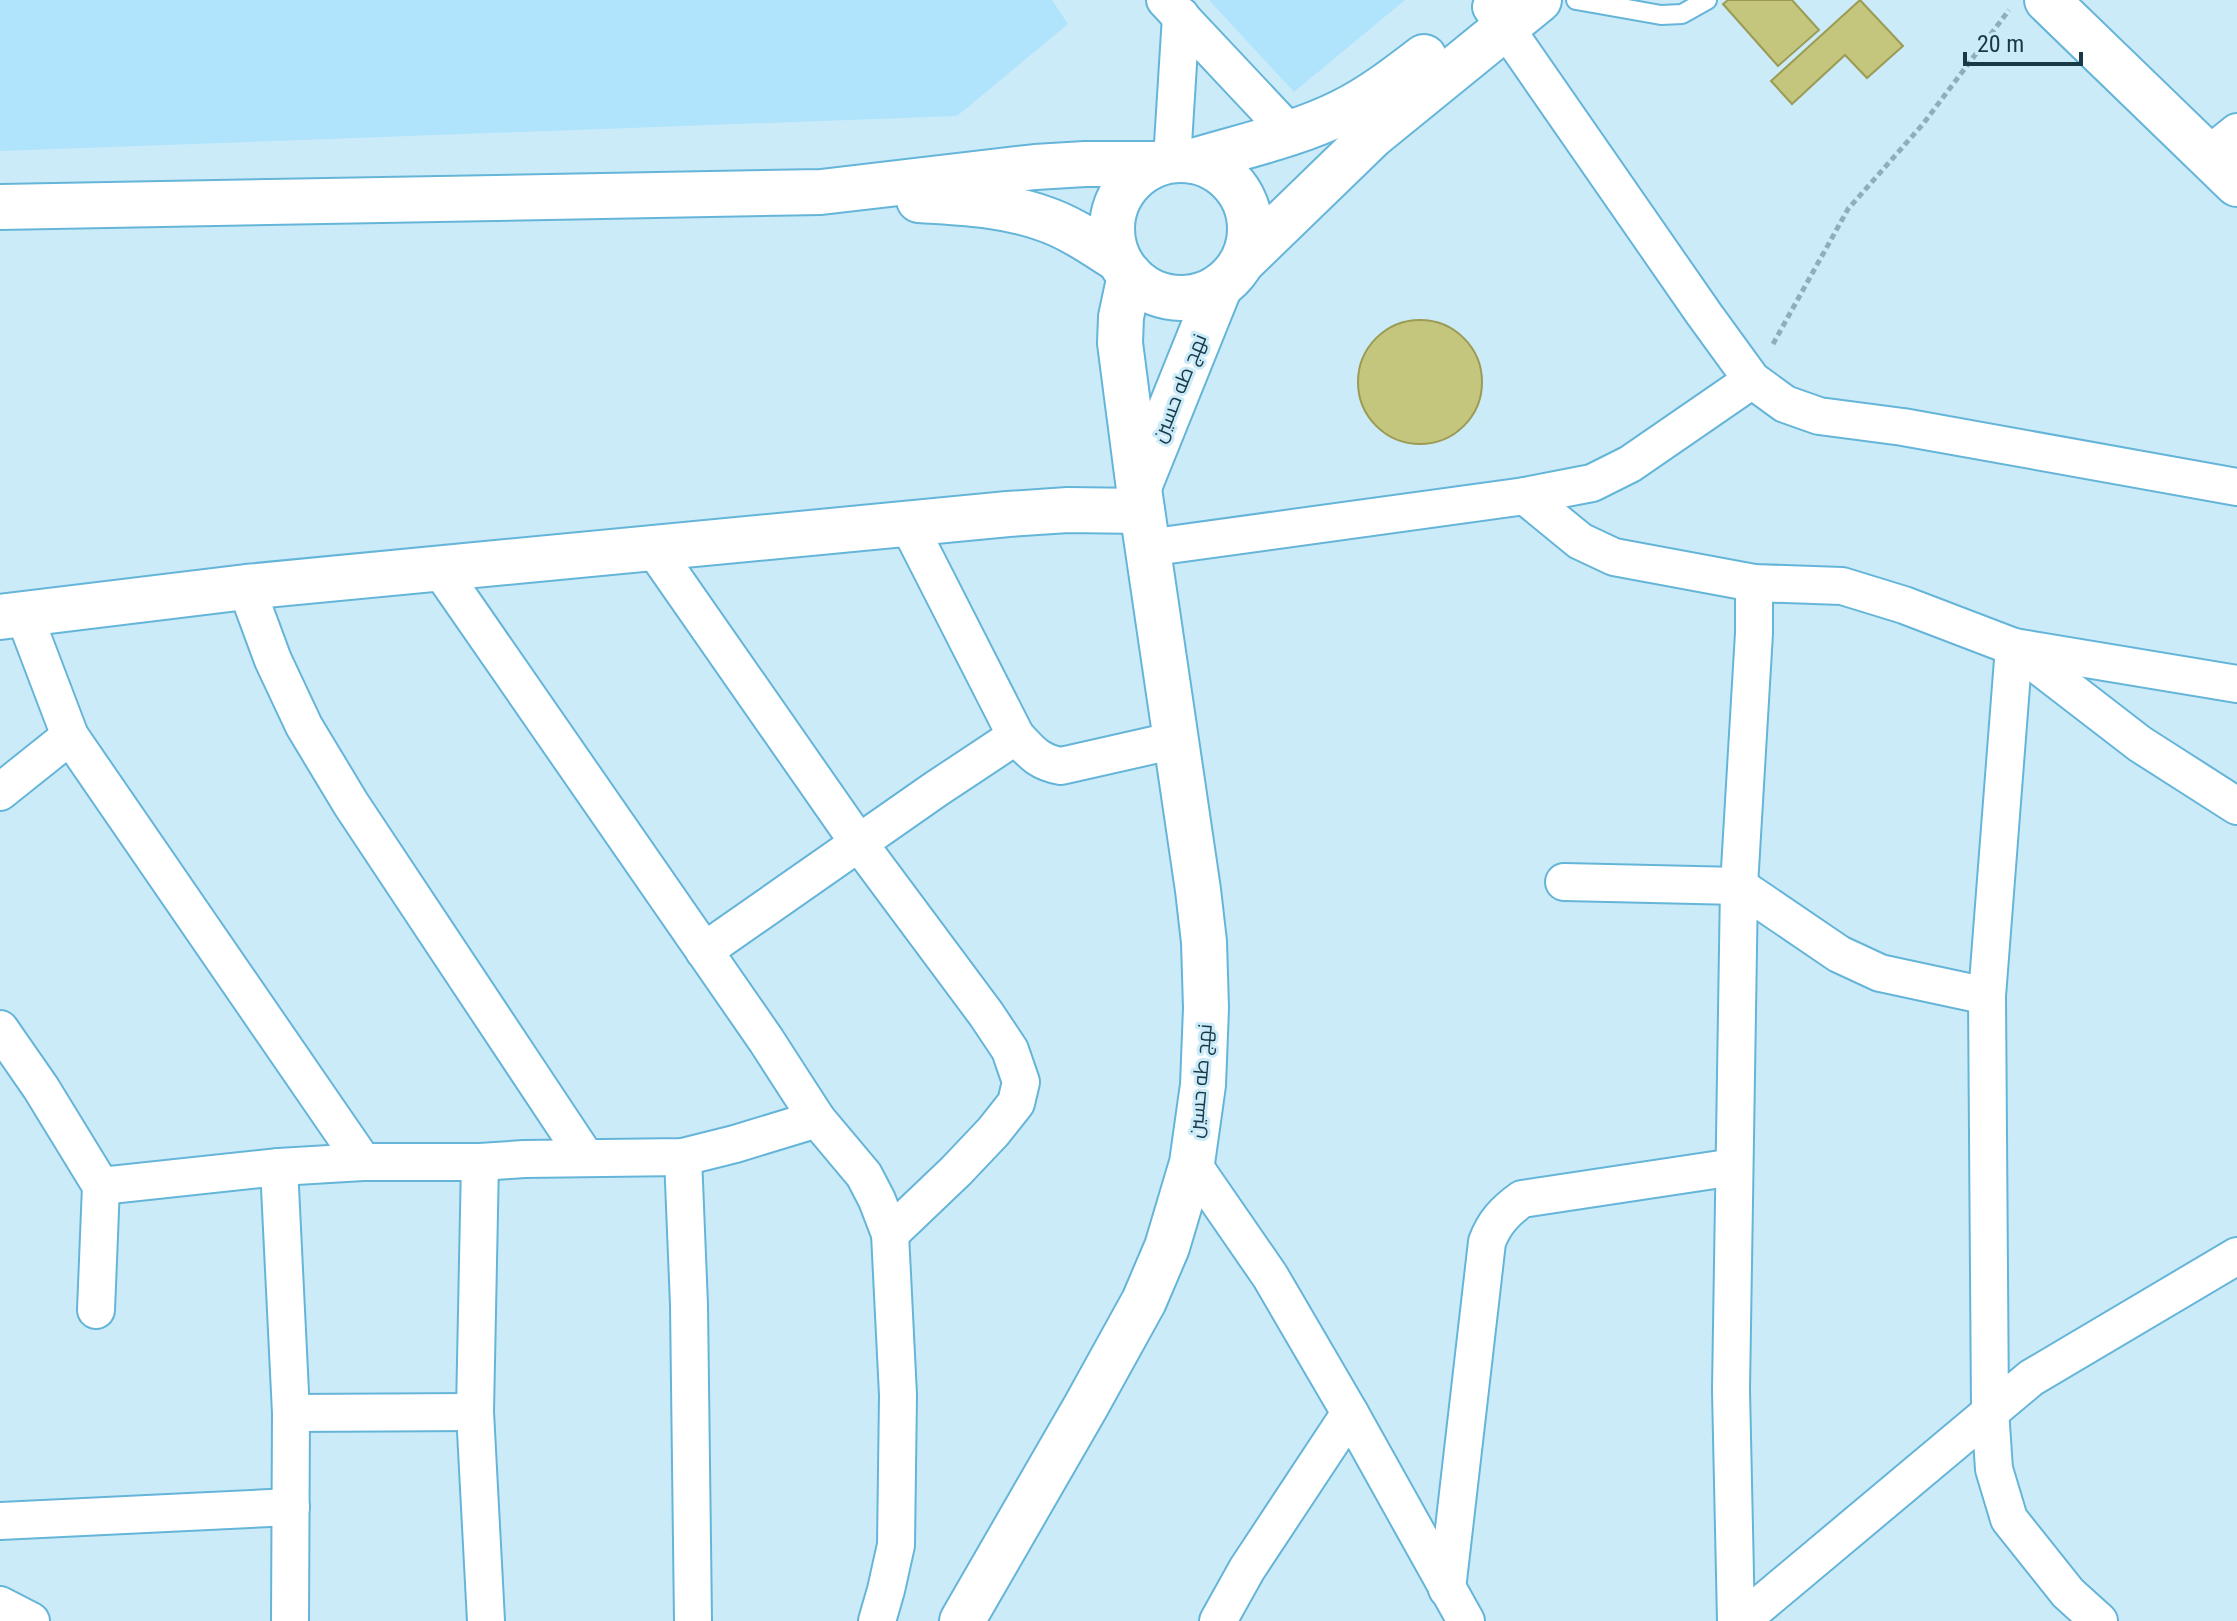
<svg xmlns="http://www.w3.org/2000/svg" width="2237" height="1621" font-family="'Roboto Condensed',Cairo,sans-serif">
	<rect width="100%" height="100%" fill="#ccebf9"/>
	<g fill="#b0e3fc">
		<path d="M0 0H1052L1068 24 957 116 0 151Z"/>
		<path d="M1209 0H1405L1294 92Z"/>
	</g>
	<g fill="#c5c67d" stroke="#9b9b54" stroke-width="2">
		<path d="M1728 0H1792L1819 30 1778 66 1723 4Z"/>
		<path d="M1860 0 1903 46 1867 78 1845 55 1792 104 1771 81Z"/>
		<circle cx="1420" cy="382" r="62"/>
	</g>
	<g fill="none" stroke-linecap="round" stroke-linejoin="round">
		<defs>
			<path id="lane" d="M1576 0 1661 15 1682 14 1707 0"/>
			<g id="street">
				<path d="M1165 0 1289 132"/>
				<path d="M1491 7 1704 314 1752 380 1785 404 1819 416 1903 427 2237 487"/>
				<path d="M2207 156 2237 132"/>
				<path d="M1172 160 1181 16"/>
				<path d="M1525 496 1580 541 1614 557 1754 583 1842 586 1904 605 2014 647 2237 684"/>
				<path d="M908 524 1016 736C1031 752 1038 762 1061 766L1176 740"/>
				<path d="M653 548 858 842 986 1014 1010 1050 1021 1082 1016 1103 993 1132 956 1171 890 1234"/>
				<path d="M1147 548 1525 496 1592 483 1630 464 1752 380"/>
				<path d="M439 568 766 1040 817 1119 864 1175 877 1200 890 1234 898 1395 896 1545 886 1590 877 1621"/>
				<path d="M246 587 273 660 304 726 351 804 586 1158"/>
				<path d="M24 615 70 736 363 1162"/>
				<path d="M2014 647 1987 996 1990 1410 1994 1469 2009 1519 2068 1593 2099 1621"/>
				<path d="M2018 650 2140 744 2237 806"/>
				<path d="M0 792 70 736"/>
				<path d="M1564 882 1739 886 1839 954 1880 973 1987 996"/>
				<path d="M704 951 936 789 1016 736"/>
				<path d="M0 1029 41 1088 101 1186 96 1310"/>
				<path d="M683 1157 689 1305 693 1621"/>
				<path d="M480 1162 475 1412 486 1621"/>
				<path d="M1192 1163 1270 1276 1350 1413 1466 1621"/>
				<path d="M279 1167 291 1413 290 1621"/>
				<path d="M101 1186 279 1167 363 1162H480L524 1159 683 1157 735 1144 817 1119"/>
				<path d="M291 1413 475 1412"/>
				<path d="M0 1521 291 1507"/>
				<path d="M1447 1589 1487 1242C1494 1223 1505 1211 1522 1199L1734 1167"/>
				<path d="M0 1605 31 1621"/>
				<path d="M1218 1621 1247 1569 1350 1413"/>
				<path d="M1736 1621 1731 1390 1739 886 1754 633V583"/>
				<path d="M1741 1621 2031 1378 2237 1256"/>
			</g>
			<g id="secondary">
				<path d="M2047 0 2237 184"/>
				<circle cx="1181" cy="229" r="69"/>
				<path d="M1194 161C1243 146 1296 135 1342 112 1372 97 1398 77 1424 57"/>
				<path d="M919 200C960 203 1003 204 1042 218 1070 227 1094 244 1119 260"/>
				<path d="M0 207 821 192 1035 167 1085 164H1154"/>
				<path d="M1243 261 1372 136 1539 0"/>
				<path d="M1139 487 1220 286"/>
				<path d="M0 617 246 587 1008 514 1068 510 1142 511"/>
				<path d="M962 1621 1086 1406 1144 1301 1167 1247 1192 1163 1203 1085 1206 1008 1204 942 1198 890 1139 489 1120 343 1121 317 1130 275"/>
			</g>
		</defs>
		<use href="#lane" stroke="#65b5d9" stroke-width="22"/>
		<use href="#street" stroke="#65b5d9" stroke-width="40"/>
		<use href="#secondary" stroke="#65b5d9" stroke-width="48"/>
		<path stroke="#8eaebc" stroke-width="5" stroke-dasharray="6 4" stroke-linecap="butt" d="M1773 344 1848 209 1923 124 2009 10"/>
		<use href="#lane" stroke="#fff" stroke-width="18"/>
		<use href="#street" stroke="#fff" stroke-width="36"/>
		<use href="#secondary" stroke="#fff" stroke-width="44"/>
	</g>
	<g text-anchor="middle" stroke-width="6" stroke-linejoin="round" paint-order="stroke">
		<g font-size="20" fill="#173948" stroke="#ccebf9">
			<text transform="translate(1179 388) rotate(-68)" y="7">نهج طه حسين</text>
			<text transform="translate(1200 1081) rotate(-85)" y="7">نهج طه حسين</text>
		</g>
	</g>
	<path d="M1965 52v12h116v-12" fill="none" stroke="#173948" stroke-width="4"/>
	<text x="1977" y="52" font-size="24" fill="#173948" stroke="#ccebf9" stroke-width="6" paint-order="stroke">20 m</text>
</svg>
